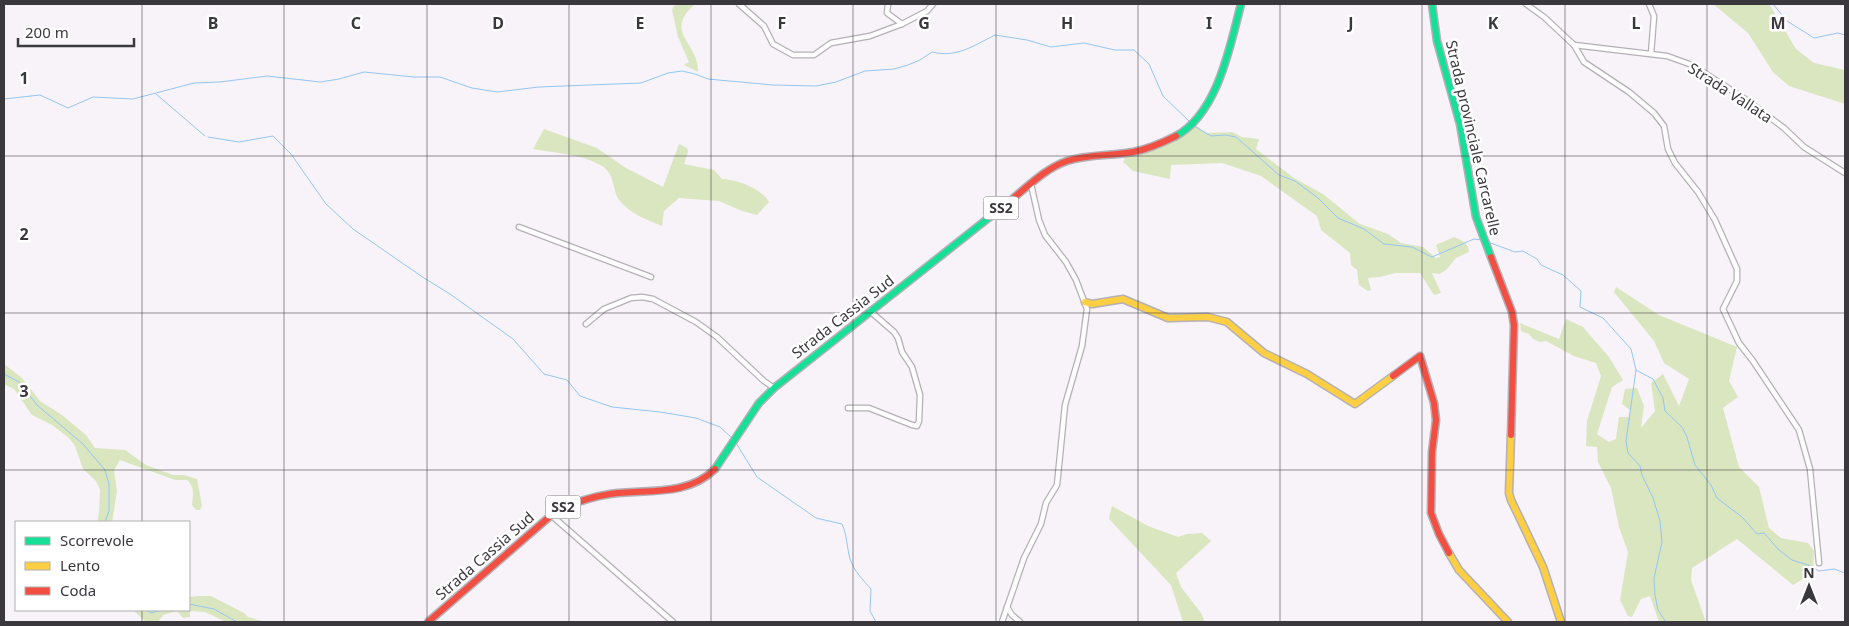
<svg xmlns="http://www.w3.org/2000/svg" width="1849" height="626" font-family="'Noto Sans',sans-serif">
	<rect width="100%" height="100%" fill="#f7f3f9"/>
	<g fill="#dae6c0">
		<path d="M677 4H695C662 33 700 43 698 72L684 65 689 62 678 37 672 10 673 7Z"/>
		<path d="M1713 4H1769L1796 49 1814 63 1845 70V104L1789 86 1773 72 1748 33Z"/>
		<path d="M1195 125 1207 133 1232 132 1242 137 1259 139 1256 149 1294 178 1323 194 1360 224 1388 234 1401 243 1423 247 1436 258 1440 257 1436 245 1454 237C1461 240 1469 243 1469 252L1456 258 1447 269 1440 274 1432 273 1441 293 1434 295 1420 273H1395L1380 277 1368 278 1371 290 1368 291 1359 285 1357 270 1351 265 1350 253 1321 230 1317 216 1261 176 1222 163 1171 165 1170 179 1133 171 1123 162 1126 156C1158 152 1170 145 1195 125Z"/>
		<path d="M544 129 597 148 626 168 663 187 679 144 687 148 688 152 684 164 714 170 722 179C738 180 761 188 769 202L757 215 742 211 719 201 679 198 664 211 662 226C646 219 630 214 619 200 612 189 615 174 602 166 582 154 555 153 533 149Z"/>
		<path d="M1616 287 1659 315 1737 347 1729 381 1738 397 1723 408 1739 467 1759 487 1769 528 1781 538 1808 543 1814 551 1813 573 1793 585 1737 539 1692 568 1691 580 1706 622H1659L1650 596 1641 599 1632 617 1628 616 1620 600 1628 552 1619 527 1611 488 1598 462 1597 447 1586 446 1587 421 1601 376 1596 363 1574 356 1546 341 1540 342 1533 339 1529 334 1521 331 1520 323 1559 339 1566 319 1583 327 1609 357 1623 380 1612 387 1597 434 1609 442 1616 439 1619 417H1629L1630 410 1622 404 1625 389 1637 388 1644 406 1641 428 1655 411 1651 383 1663 374 1679 406 1689 379 1664 363 1654 341 1614 292Z"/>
		<path d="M4 364 22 378 40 401 62 415 86 435 95 448 125 450 146 465 173 475H184L197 479 202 505 200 510H196L192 505C193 495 195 487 187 480H175L120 460 114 470 117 491 112 522H97L99 512 100 490 96 481 83 469 75 446 69 438 52 425 32 415 14 389 4 384Z"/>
		<path d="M1112 506 1148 526 1178 537 1187 534 1202 533 1211 541 1176 573 1181 587 1201 613 1205 622H1183L1171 585 1109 519Z"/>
		<path d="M198 596H211L244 613 248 617 266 622H226L205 612 190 611V617L183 618 177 611 163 615 158 622H146L133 610H189V597Z"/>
	</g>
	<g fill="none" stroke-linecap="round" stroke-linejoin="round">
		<g stroke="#94c6f1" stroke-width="1">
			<path d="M1773 4 1787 21 1814 38 1838 33 1845 35"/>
			<path d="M156 94 205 136"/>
			<path d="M4 99 40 95 68 108 93 97 133 99 194 83 220 82 267 76 320 82 339 79 364 72 414 77H440L472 88 497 92 539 87 641 83 668 73 682 71 695 74 708 79 773 85 816 86 836 82 865 71 894 69 908 65 920 60 932 52C957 58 973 46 995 35L1027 40 1051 47 1084 43 1115 50H1134L1149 64 1163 96 1189 121"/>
			<path d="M1194 126 1211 136 1225 135 1236 137 1279 175 1295 181 1318 198 1338 218 1364 229 1384 244 1412 247 1432 257 1474 239 1482 240"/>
			<path d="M208 137 239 142 273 136 291 154 326 204 353 229 424 278 450 294 513 339 544 374 567 380 580 396 612 407 660 412 696 418 720 427 732 438"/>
			<path d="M1488 242 1515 252 1523 251 1537 259 1541 265 1563 275 1581 291 1580 307 1603 318 1631 349 1636 370 1653 379 1663 398 1665 411 1682 427 1687 437 1695 465 1711 485 1717 498 1742 517 1757 534 1764 533 1779 550 1792 560 1808 565 1819 571 1834 569 1845 573"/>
			<path d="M1636 370 1626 441 1628 453 1640 466 1642 475 1653 498 1660 521 1662 542 1654 578 1655 595 1658 610 1666 622"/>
			<path d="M4 374 19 382 37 405 83 444 105 470 109 484V511L105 522"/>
			<path d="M736 443 757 477 816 518 842 524C847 535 847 548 850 559 854 571 863 580 871 589L870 611 876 622"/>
			<path d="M189 604 214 609 237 622"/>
			<path d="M146 610 151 613 162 610"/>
		</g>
		<defs>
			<g id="street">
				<path d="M739 4 764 26 773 44 793 55H814L831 43 870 36 902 24 927 11 933 4"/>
				<path d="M888 4 887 13 902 24"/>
				<path d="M1526 4 1544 17 1574 45 1667 56 1692 65 1748 101 1784 128 1804 147 1845 173"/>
				<path d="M1649 4 1654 16 1651 54"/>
				<path d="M1574 45 1584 62 1629 92 1654 113 1664 126 1668 149 1675 163 1698 192 1715 220 1737 269V281L1723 309 1739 343 1753 361 1799 430 1810 469 1819 563"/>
				<path d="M519 227 651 277"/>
				<path d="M586 324 604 309 631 298 642 297 653 299 696 322 717 337 764 381 774 388"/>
				<path d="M848 408H869L912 425 917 426 919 421 920 395 912 367 902 352 898 338 894 332 870 311"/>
				<path d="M551 515 673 622"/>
				<path d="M1007 607 1012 615 1020 622"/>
				<path d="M1002 622 1024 558 1041 524 1046 503 1057 485 1065 405 1082 346 1087 309 1076 280 1066 262 1045 235 1039 220 1031 184"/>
			</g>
			<g id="fast">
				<path d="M1432 4 1437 41 1460 124 1476 217 1491 257"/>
				<path d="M1176 136C1218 113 1230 46 1241 4"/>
				<path d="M715 469 759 403 774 388 1010 201"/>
			</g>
			<g id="slow">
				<path d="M1085 302 1092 304 1123 299 1168 318 1208 317 1227 322 1264 353 1307 374 1355 404 1393 376"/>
				<path d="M1511 435 1509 493 1511 500 1543 567 1561 622"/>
				<path d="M1449 553 1459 570 1508 622"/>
			</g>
			<g id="jam">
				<path d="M1010 201C1027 187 1046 168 1067 161 1089 154 1111 156 1133 152 1149 149 1162 143 1176 136"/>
				<path d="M1491 257 1512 312 1514 325 1511 435"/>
				<path d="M1393 376 1420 356 1434 403 1436 420 1432 452 1431 513 1439 534 1449 553"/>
				<path d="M428 622 555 512C573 503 590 497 610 494 646 489 687 497 715 469"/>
			</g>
		</defs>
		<use href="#street" stroke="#b4b0b5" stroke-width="7"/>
		<use href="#fast" stroke="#b4b0b5" stroke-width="9"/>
		<use href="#slow" stroke="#b4b0b5" stroke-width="9"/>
		<use href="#jam" stroke="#b4b0b5" stroke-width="9"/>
		<use href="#street" stroke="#fefdfe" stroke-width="4.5"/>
		<use href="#fast" stroke="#16e098" stroke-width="6"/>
		<use href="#slow" stroke="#ffcf43" stroke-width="6"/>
		<use href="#jam" stroke="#f24e42" stroke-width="6"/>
	</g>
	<path fill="none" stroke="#3b383d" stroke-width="1" stroke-opacity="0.55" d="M142 4V522M284 4V622M427 4V622M569 4V622M711 4V622M853 4V622M996 4V622M1138 4V622M1280 4V622M1422 4V622M1565 4V622M1707 4V622M4 156H1845M4 313H1845M4 470H1845M142 610V622"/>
	<g text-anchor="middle" stroke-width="5" stroke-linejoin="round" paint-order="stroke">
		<g fill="#fff" stroke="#767477" stroke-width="1">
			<rect x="983.5" y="196.5" width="35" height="23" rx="4"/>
			<rect x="545.5" y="495.5" width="35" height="23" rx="4"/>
		</g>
		<g font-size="14" font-weight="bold" fill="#3b383d">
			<text x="1001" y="213">SS2</text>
			<text x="563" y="512">SS2</text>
		</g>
		<g font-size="15" fill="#3b383d" stroke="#fff">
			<text transform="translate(1730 93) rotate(33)" y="5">Strada Vallata</text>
			<text transform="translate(1473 138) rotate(77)" y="5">Strada provinciale Carcarelle</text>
			<text transform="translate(843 317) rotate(-38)" y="5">Strada Cassia Sud</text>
			<text transform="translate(485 556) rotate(-41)" y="5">Strada Cassia Sud</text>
		</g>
	</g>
	<g font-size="16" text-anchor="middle" font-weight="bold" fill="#3b383d" stroke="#fff" stroke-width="5" stroke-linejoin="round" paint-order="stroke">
		<text x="213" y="29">B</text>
		<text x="356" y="29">C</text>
		<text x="498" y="29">D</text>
		<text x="640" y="29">E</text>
		<text x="782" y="29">F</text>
		<text x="924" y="29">G</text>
		<text x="1067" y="29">H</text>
		<text x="1209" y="29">I</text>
		<text x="1351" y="29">J</text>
		<text x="1493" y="29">K</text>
		<text x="1636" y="29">L</text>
		<text x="1778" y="29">M</text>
		<text x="24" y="84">1</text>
		<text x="24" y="240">2</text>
		<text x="24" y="397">3</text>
	</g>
	<rect width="1849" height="626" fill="none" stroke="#3b383d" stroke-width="10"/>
	<rect x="15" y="521" width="175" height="90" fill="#ffffff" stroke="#b1afb1"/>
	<rect x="25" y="537" width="25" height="8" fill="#16e098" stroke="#b1afb1"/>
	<text x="60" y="546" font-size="15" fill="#3b383d">Scorrevole</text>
	<rect x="25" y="562" width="25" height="8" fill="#ffcf43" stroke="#b1afb1"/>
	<text x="60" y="571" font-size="15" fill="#3b383d">Lento</text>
	<rect x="25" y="587" width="25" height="8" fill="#f24e42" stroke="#b1afb1"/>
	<text x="60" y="596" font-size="15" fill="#3b383d">Coda</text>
	<g transform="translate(1809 586)" stroke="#ffffff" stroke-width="4" paint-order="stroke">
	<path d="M0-4L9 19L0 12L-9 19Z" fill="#3b383d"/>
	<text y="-8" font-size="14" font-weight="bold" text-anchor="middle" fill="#3b383d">N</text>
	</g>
	<path d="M18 38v8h116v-8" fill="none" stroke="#3b383d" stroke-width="2.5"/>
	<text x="25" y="38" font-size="15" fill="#3b383d" stroke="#ffffff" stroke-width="4" paint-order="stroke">200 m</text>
</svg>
